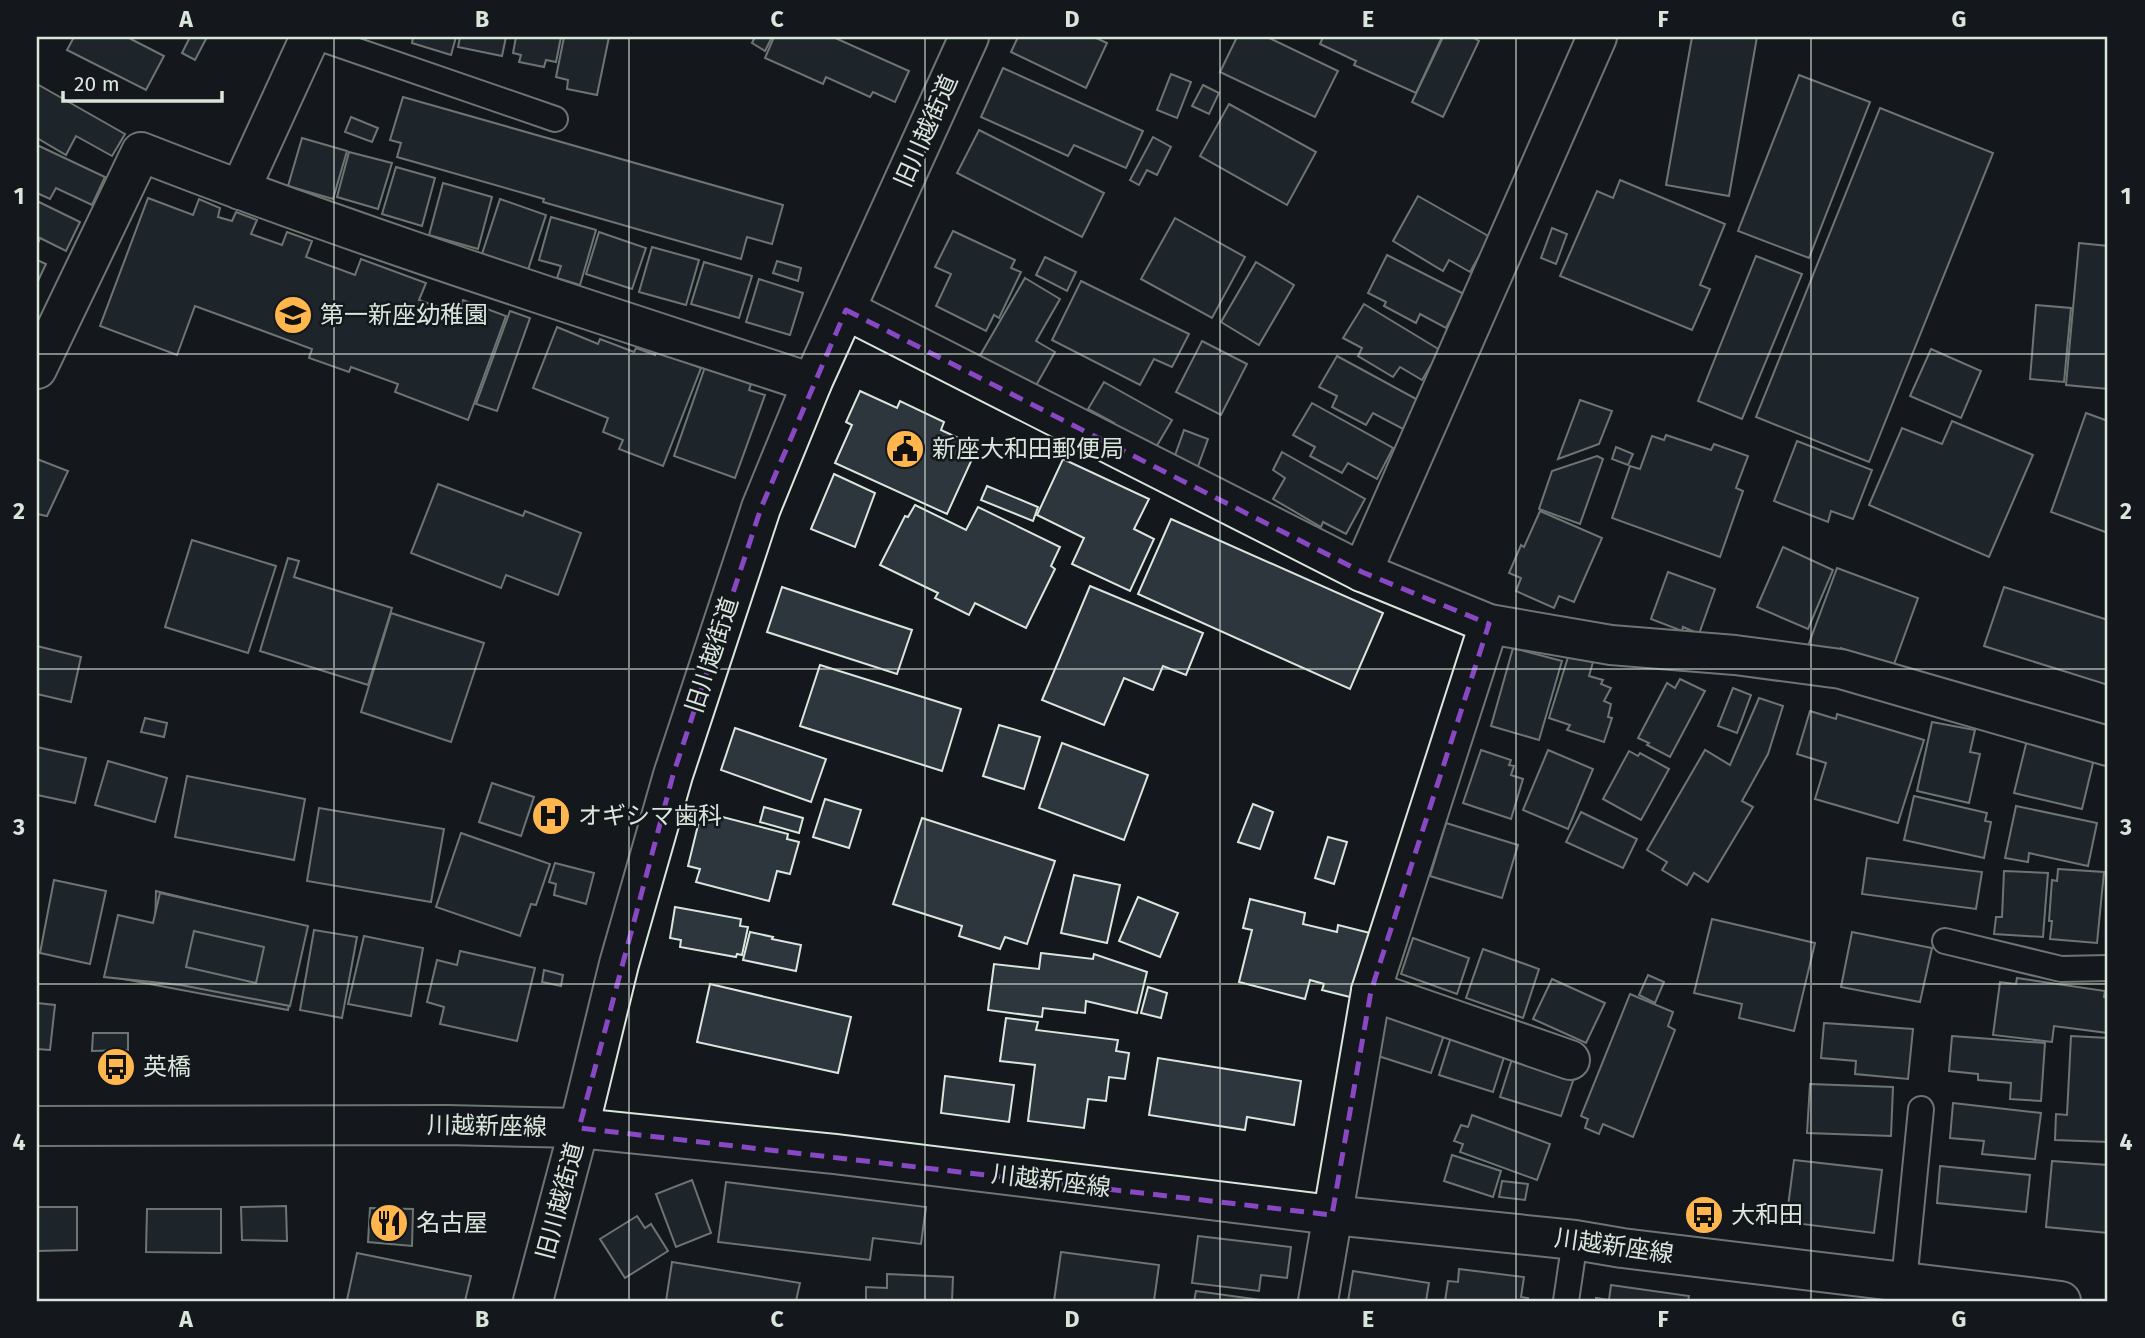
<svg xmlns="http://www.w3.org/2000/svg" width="2145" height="1338" font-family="'Fira Sans','Noto Sans JP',sans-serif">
	<rect width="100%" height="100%" fill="#14181c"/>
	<g fill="#2c363c" stroke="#d8e6dc" stroke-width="2" fill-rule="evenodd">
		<path d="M74 37H127L164 56 146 90 67 50Z"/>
		<path d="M190 37H207L195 60 182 53Z"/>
		<path d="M407 37H456L451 55 412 43 413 38Z"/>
		<path d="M460 37H506L502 56 458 47Z"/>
		<path d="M516 37H561L556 62 546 60 544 67 519 62 521 55 513 53Z"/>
		<path d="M564 37H609L597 95 567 89 568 80 556 77Z"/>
		<path d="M755 37H772L765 51 752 43Z"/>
		<path d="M774 37H833L909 71 895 102 873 92 870 97 826 77 823 84 765 58Z"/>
		<path d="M1018 37H1094L1107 43 1086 88 1011 52Z"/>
		<path d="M1237 37H1267L1338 71 1315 117 1220 72Z"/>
		<path d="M1323 37H1442L1416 93 1354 65 1356 61 1320 44Z"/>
		<path d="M1443 37H1472L1479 41 1443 117 1412 102Z"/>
		<path d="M1692 37H1757L1729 196 1666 185Z"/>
		<path d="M1003 68 1143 131 1126 168 1074 145 1068 156 981 117Z"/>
		<path d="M1171 74 1191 82 1177 118 1157 110Z"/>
		<path d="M1799 75 1870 102 1809 258 1738 231Z"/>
		<path d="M37 84 125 134 112 156 76 136 66 155 37 138Z"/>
		<path d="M1203 85 1219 93 1209 114 1192 106Z"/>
		<path d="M403 97 783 205 772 244 747 237 741 259 543 202 544 199 397 157 401 143 390 140Z"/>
		<path d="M1229 104 1316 152 1287 205 1200 156Z"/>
		<path d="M1880 108 1993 153 1869 462 1756 417Z"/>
		<path d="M351 117 378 128 372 142 345 132Z"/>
		<path d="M979 130 1104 193 1082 237 957 173Z"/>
		<path d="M1153 137 1171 147 1157 175 1147 170 1139 185 1130 180Z"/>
		<path d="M302 138 347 151 333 199 288 186Z"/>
		<path d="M37 145 105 177 92 205 56 188 50 199 37 193Z"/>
		<path d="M349 152 392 163 378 209 337 197Z"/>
		<path d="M396 167 435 178 422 226 382 214Z"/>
		<path d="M1620 180 1725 224 1700 285 1710 289 1692 330 1560 276 1597 191 1613 198Z"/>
		<path d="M443 183 492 197 478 249 429 235Z"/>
		<path d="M1418 196 1490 237 1470 272 1449 260 1443 271 1393 241Z"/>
		<path d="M148 198 193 215 199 199 220 208 218 217 232 221 236 212 257 220 251 234 282 245 287 232 312 241 306 257 355 275 361 259 426 283 419 300 458 314 463 300 506 316 468 420 395 392 398 384 351 367 349 372 309 358 312 349 195 306 177 355 100 326Z"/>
		<path d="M500 199 546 215 527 273 481 257Z"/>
		<path d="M37 201 80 222 66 251 40 238 37 246Z"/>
		<path d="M551 217 596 230 580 285 557 278 561 266 539 260Z"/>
		<path d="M1175 218 1245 257 1212 318 1141 279Z"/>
		<path d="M1552 228 1567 234 1556 264 1541 258Z"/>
		<path d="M953 231 1015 260 1011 268 1021 272 999 318 994 315 986 331 936 306 951 274 935 267Z"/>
		<path d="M599 232 646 248 632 289 586 274Z"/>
		<path d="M2079 243 2108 246V389L2066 385Z"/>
		<path d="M652 247 699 260 686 305 639 292Z"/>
		<path d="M1387 255 1464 294 1446 328 1420 314 1416 323 1384 306 1386 302 1368 293Z"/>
		<path d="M1756 256 1802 274 1742 419 1698 401Z"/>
		<path d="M1045 257 1076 272 1067 291 1036 275Z"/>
		<path d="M37 260 46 264 37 283Z"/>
		<path d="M777 261 801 268 798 281 773 273Z"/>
		<path d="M704 262 752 276 739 318 691 304Z"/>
		<path d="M1256 262 1294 285 1259 345 1221 322Z"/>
		<path d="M1025 278 1060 299 1036 341 1055 352 1029 398 974 366Z"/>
		<path d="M759 279 803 293 790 335 746 322Z"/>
		<path d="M1081 281 1189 334 1172 367 1154 359 1140 385 1052 340Z"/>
		<path d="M1364 304 1440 350 1422 380 1400 367 1393 377 1358 356 1362 348 1343 338Z"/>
		<path d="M2036 305 2071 308 2064 382 2030 379Z"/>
		<path d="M510 311 530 318 497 411 476 404Z"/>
		<path d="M557 327 598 344 600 339 634 352 636 348 655 355 656 350 701 368 663 466 619 449 623 440 603 432 608 418 533 388Z"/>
		<path d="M1202 341 1247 364 1221 415 1176 392Z"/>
		<path d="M1931 349 1981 371 1961 418 1910 396Z"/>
		<path d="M1337 356 1418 400 1403 429 1373 413 1366 425 1332 407 1337 396 1319 387Z"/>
		<path d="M705 367 751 384 749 390 765 395 735 478 674 456Z"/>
		<path d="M1104 382 1172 420 1152 454 1110 431 1114 423 1088 409Z"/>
		<path d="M860 391 897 408 900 401 944 422 941 430 971 444 966 455 973 457 947 514 835 463 852 425 846 422Z"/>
		<path d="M1580 400 1612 411 1599 444 1558 459Z"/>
		<path d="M1312 403 1393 448 1377 479 1348 463 1342 473 1310 456 1315 447 1293 435Z"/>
		<path d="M2086 413 2108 421V533L2051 512Z"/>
		<path d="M1952 421 2033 455 1989 557 1869 505 1902 428 1942 444Z"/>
		<path d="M1184 430 1208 439 1197 469 1173 461Z"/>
		<path d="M1666 435 1711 450 1714 444 1748 456 1736 488 1743 491 1720 557 1612 518 1630 466 1640 469 1652 436 1664 440Z"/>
		<path d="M1797 441 1872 470 1853 519 1831 511 1828 522 1774 501Z"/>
		<path d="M1616 447 1633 454 1628 465 1612 459Z"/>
		<path d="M1282 452 1365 499 1346 534 1323 522 1321 527 1273 499 1285 478 1273 470Z"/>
		<path d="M1597 456 1603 459 1580 524 1539 509 1552 471Z"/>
		<path d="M37 459 68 471 47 516 37 514Z"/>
		<path d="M1063 459 1149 499 1134 529 1154 539 1130 591 1072 564 1084 538 1037 515Z"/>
		<path d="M834 474 875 493 855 547 811 529Z"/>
		<path d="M438 484 523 516 525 511 581 533 558 595 506 575 501 588 411 553Z"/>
		<path d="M987 486 1038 507 1033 521 981 500Z"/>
		<path d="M915 505 966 530 978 507 1060 547 1051 566 1055 569 1026 628 975 603 969 615 935 598 938 593 880 565 905 516 908 517Z"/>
		<path d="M1540 511 1602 538 1574 602 1559 596 1554 608 1516 591 1521 578 1509 573 1521 545 1524 547Z"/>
		<path d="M1171 519 1383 613 1350 689 1138 594Z"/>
		<path d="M192 540 276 566 248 653 165 627Z"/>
		<path d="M1783 547 1833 570 1808 629 1757 607Z"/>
		<path d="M288 558 299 561 294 577 392 608 368 685 260 651Z"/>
		<path d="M1837 568 1918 598 1893 667 1841 648 1839 657 1808 646Z"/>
		<path d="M1668 572 1715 589 1699 634 1683 627 1682 631 1651 619Z"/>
		<path d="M1090 586 1203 633 1186 675 1163 666 1153 690 1124 678 1104 725 1042 700Z"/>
		<path d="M782 587 912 630 897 674 767 632Z"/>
		<path d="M2004 587 2108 620V685L1984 646Z"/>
		<path d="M391 613 484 643 451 742 361 712Z"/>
		<path d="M37 646 81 657 71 702 37 694Z"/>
		<path d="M1513 648 1562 661 1539 740 1491 726Z"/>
		<path d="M1569 654 1593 662 1589 676 1603 680 1601 684 1611 688 1604 701 1611 704 1608 717 1612 718 1604 742 1567 730 1570 725 1549 718Z"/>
		<path d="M820 665 961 709 942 771 800 726Z"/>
		<path d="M1680 679 1705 691 1670 757 1647 745 1649 743 1638 738 1667 683 1675 688Z"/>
		<path d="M1733 688 1751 695 1737 733 1718 726Z"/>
		<path d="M1759 698 1783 706 1768 754 1742 801 1753 807 1708 882 1694 873 1687 885 1662 870 1667 862 1647 850 1705 750 1730 765Z"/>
		<path d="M1810 711 1836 719 1837 714 1924 740 1898 823 1815 799 1826 763 1797 754Z"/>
		<path d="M145 718 167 723 164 737 141 732Z"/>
		<path d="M1932 722 1975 730 1970 752 1980 754 1969 803 1917 791Z"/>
		<path d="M999 725 1040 737 1024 789 983 776Z"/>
		<path d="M735 728 826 759 811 802 721 770Z"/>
		<path d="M2028 736 2094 759 2082 809 2014 793Z"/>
		<path d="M1062 743 1148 775 1124 840 1039 808Z"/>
		<path d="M37 747 86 758 75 803 37 795Z"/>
		<path d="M1481 750 1511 760 1509 765 1514 766 1511 775 1523 779 1511 819 1463 803Z"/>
		<path d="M1548 750 1593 769 1568 829 1523 810Z"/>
		<path d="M1629 751 1638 756 1640 753 1669 769 1641 820 1603 799Z"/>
		<path d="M108 761 167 778 155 822 95 805Z"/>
		<path d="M187 776 305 799 294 860 175 837Z"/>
		<path d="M492 783 534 797 521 836 479 822Z"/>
		<path d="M1914 796 1987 813 1985 821 1991 822 1984 858 1904 840Z"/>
		<path d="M825 799 861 810 849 848 813 837Z"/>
		<path d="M1253 804 1273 812 1260 849 1238 842Z"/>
		<path d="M2016 806 2097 823 2088 866 2029 853 2028 862 2005 858Z"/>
		<path d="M764 807 803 818 799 833 760 822Z"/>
		<path d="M319 808 444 829 431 902 307 881Z"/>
		<path d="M1581 812 1637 839 1623 868 1566 842Z"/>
		<path d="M711 814 788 834 787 839 799 842 790 874 777 871 769 901 696 882 700 869 688 866 700 817 710 819Z"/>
		<path d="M922 818 1055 861 1027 944 1005 937 1000 949 959 936 962 926 893 904Z"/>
		<path d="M1446 823 1518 845 1502 898 1430 876Z"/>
		<path d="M461 833 550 864 536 905 531 904 520 936 436 907Z"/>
		<path d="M1328 837 1347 842 1334 884 1315 878Z"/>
		<path d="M1867 858 1982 872 1976 909 1862 894Z"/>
		<path d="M555 863 594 873 586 904 554 895 556 884 549 882Z"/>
		<path d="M2058 869 2104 872 2097 943 2050 939 2052 921H2049L2052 880 2057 881Z"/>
		<path d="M2004 871 2048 873 2043 937 1994 934 1996 917H2002Z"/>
		<path d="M1074 875 1120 885 1107 943 1061 933Z"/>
		<path d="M54 880 106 891 90 964 40 953Z"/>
		<path d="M156 891 305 927 288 1010 107 976 121 919 155 928Z"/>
		<path d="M160 893 308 926 290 1006 181 985 104 977 118 915 153 923ZM194 931 264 947 256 983 186 967Z"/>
		<path d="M1138 897 1178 913 1160 957 1119 941Z"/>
		<path d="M1250 899 1305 913 1303 924 1337 932 1338 925 1370 933 1354 998 1322 990 1324 984 1310 980 1305 999 1239 982 1252 930 1243 928Z"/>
		<path d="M675 907 741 919 740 926 748 927 742 955 737 954 736 957 680 947 681 940 670 938Z"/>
		<path d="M1712 919 1815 943 1794 1031 1739 1018 1742 1004 1694 993Z"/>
		<path d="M314 930 357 937 342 1018 300 1010Z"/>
		<path d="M750 932 773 937 772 939 801 945 796 971 743 960Z"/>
		<path d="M1852 932 1932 948 1920 1002 1841 987Z"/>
		<path d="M364 936 423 948 411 1016 348 1004Z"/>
		<path d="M1413 938 1469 958 1457 994 1401 974Z"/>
		<path d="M1483 949 1539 969 1523 1018 1466 998Z"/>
		<path d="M460 951 535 968 517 1041 440 1024 444 1007 427 1002 437 960 457 965Z"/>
		<path d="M1041 953 1093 959 1094 954 1147 972 1137 1013 1086 1001 1085 1013 1043 1008 1042 1017 988 1010 994 964 1039 969Z"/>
		<path d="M544 970 563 975 561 986 542 982Z"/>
		<path d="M1648 975 1664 982 1655 1003 1639 995Z"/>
		<path d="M2017 978 2105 991 2104 997 2108 998V1033L2054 1026 2052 1042 1993 1035 2000 982 2016 984Z"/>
		<path d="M1552 979 1605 1003 1586 1043 1533 1019Z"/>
		<path d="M710 984 851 1017 838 1073 697 1042Z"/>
		<path d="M1148 987 1167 993 1161 1018 1141 1013Z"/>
		<path d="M1630 994 1673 1012 1668 1026 1675 1030 1633 1137 1603 1124 1599 1134 1585 1128 1588 1119 1581 1116Z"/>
		<path d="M37 1003 55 1005 50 1050 37 1049Z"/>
		<path d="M1386 1017 1444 1035 1431 1073 1375 1055Z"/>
		<path d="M1006 1018 1038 1022 1036 1030 1118 1040 1116 1051 1129 1053 1125 1079 1109 1077 1106 1101 1088 1099 1084 1128 1028 1121 1035 1065 1000 1061Z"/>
		<path d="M1824 1023 1913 1029 1908 1079 1855 1074 1856 1061 1821 1058Z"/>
		<path d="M93 1033H128V1050L92 1051Z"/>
		<path d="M1952 1036 2045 1043 2041 1101 2010 1099 2011 1083 1978 1080V1074L1949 1071Z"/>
		<path d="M2071 1036 2108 1038V1142L2055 1140 2056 1114 2067 1115Z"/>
		<path d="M1451 1037 1505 1054 1493 1092 1439 1075Z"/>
		<path d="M1158 1058 1301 1081 1294 1125 1247 1117 1245 1130 1149 1115Z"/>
		<path d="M1512 1059 1574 1078 1561 1116 1500 1097Z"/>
		<path d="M945 1076 1014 1085 1009 1122 941 1113Z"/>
		<path d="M1810 1084 1893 1087 1891 1136 1807 1133Z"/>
		<path d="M1953 1103 2041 1113 2035 1159 1982 1154 1984 1141 1950 1138Z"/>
		<path d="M1472 1115 1550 1144 1537 1180 1460 1152 1463 1144 1454 1141 1461 1125 1468 1127Z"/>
		<path d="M1452 1155 1501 1171 1493 1197 1444 1181Z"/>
		<path d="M1794 1160 1882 1170 1874 1233 1786 1222Z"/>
		<path d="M2052 1161 2108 1165V1233L2046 1227Z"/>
		<path d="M1940 1166 2030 1175 2026 1212 1937 1203Z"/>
		<path d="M692 1180 711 1233 676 1247 656 1194Z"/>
		<path d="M1502 1181 1528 1184 1525 1200 1499 1197Z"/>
		<path d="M726 1182 926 1207 921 1244 873 1238 870 1260 718 1242Z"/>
		<path d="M286 1206 287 1241 242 1240 241 1207Z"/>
		<path d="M37 1207H77V1250L37 1251Z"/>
		<path d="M370 1208 413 1209 412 1246 368 1242Z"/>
		<path d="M147 1209H221V1253L146 1252Z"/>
		<path d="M637 1216 645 1228 651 1224 668 1251 625 1278 600 1239Z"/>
		<path d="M1198 1236 1291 1247 1287 1278 1261 1275 1259 1291 1192 1283Z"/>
		<path d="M1061 1252 1159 1265 1154 1301H1054Z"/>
		<path d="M357 1253 471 1276 465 1301 347 1300Z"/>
		<path d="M672 1262 800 1283 796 1301H666Z"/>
		<path d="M1459 1269 1524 1277 1521 1297 1528 1298 1527 1301H1445L1448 1281 1458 1282Z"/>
		<path d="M1353 1271 1429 1283 1426 1301H1348Z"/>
		<path d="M887 1274 953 1277 952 1301H866V1287L887 1288Z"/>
		<path d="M1611 1285 1689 1296 1688 1301H1596V1298L1609 1300Z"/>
		<path d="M1196 1291 1268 1301H1194Z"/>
	</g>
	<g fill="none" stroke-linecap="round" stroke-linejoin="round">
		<defs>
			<g id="lane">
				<path d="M317 37 555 119"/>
				<path d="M1945 941 2061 969 2108 968"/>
				<path d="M1904 1282 1921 1109"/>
				<path d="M1566 1301 1575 1240"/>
			</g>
			<g id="street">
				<path d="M240 190 310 37"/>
				<path d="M846 310 1362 572 1489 624 1611 645 1735 655 1841 669 2108 746"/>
				<path d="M37 369 141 152C361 238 587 309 812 383"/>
				<path d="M1362 572 1597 37"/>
				<path d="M1371 991 1570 1060"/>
				<path d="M1318 1301 1371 991 1489 624"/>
			</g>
			<g id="secondary">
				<path d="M37 1126 447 1125 579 1128 835 1154 1332 1215 1575 1240 1622 1248 2061 1301"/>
				<path d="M533 1301 579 1128 619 964 673 775 761 508 812 383 969 37"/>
			</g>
		</defs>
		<use href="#lane" stroke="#d8e6dc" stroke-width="28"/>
		<use href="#street" stroke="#d8e6dc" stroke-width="42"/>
		<use href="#secondary" stroke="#d8e6dc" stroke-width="42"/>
		<use href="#lane" stroke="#14181c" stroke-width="24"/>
		<use href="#street" stroke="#14181c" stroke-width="38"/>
		<use href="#secondary" stroke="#14181c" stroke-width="38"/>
	</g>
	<path d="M0 0H2145V1338H0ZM846 310 1362 572 1489 624 1371 991 1332 1215 579 1128 673 775 761 508Z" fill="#14181c" fill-opacity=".55" fill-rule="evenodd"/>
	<path fill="none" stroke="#8948c3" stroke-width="5" stroke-dasharray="14 9" stroke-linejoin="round" d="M846 310 1362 572 1489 624 1371 991 1332 1215 579 1128 673 775 761 508Z"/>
	<path fill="none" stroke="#d8e6dc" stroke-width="2" stroke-opacity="0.55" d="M334 37V1301M629 37V1301M925 37V1301M1220 37V1301M1516 37V1301M1811 37V1301M37 354H2108M37 669H2108M37 984H2108"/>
	<defs>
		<symbol id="school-disc" viewBox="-11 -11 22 22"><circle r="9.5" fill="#ffb74d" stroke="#14181c"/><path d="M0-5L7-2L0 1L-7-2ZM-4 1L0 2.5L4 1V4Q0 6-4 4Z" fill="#111"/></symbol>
		<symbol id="civic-disc" viewBox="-11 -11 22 22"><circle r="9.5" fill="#ffb74d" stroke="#14181c"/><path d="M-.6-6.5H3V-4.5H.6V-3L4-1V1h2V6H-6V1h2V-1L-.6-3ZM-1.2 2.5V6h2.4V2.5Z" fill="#111"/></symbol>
		<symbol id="hospital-disc" viewBox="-11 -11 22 22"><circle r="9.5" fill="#ffb74d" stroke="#14181c"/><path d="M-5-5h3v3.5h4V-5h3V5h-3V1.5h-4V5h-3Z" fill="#111"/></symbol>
		<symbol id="bus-disc" viewBox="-11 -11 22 22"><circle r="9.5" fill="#ffb74d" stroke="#14181c"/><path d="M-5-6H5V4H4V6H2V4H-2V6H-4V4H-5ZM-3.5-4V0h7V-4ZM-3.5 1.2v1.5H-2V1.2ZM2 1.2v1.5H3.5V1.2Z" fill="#111"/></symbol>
		<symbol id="restaurant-disc" viewBox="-11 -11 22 22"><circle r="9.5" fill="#ffb74d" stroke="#14181c"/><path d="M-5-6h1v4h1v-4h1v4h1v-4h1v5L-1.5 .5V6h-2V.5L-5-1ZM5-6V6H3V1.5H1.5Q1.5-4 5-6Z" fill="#111"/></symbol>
	</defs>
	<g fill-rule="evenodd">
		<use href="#school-disc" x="271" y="293" width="44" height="44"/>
		<use href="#civic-disc" x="883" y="427" width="44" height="44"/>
		<use href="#hospital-disc" x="529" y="794" width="44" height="44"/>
		<use href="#bus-disc" x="94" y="1045" width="44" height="44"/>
		<use href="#bus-disc" x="1682" y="1193" width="44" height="44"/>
		<use href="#restaurant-disc" x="367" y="1201" width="44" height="44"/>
	</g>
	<g text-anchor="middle" stroke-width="5" stroke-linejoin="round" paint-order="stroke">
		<g font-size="24" fill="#d8e6dc" stroke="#14181c">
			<text transform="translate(926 131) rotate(-66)" y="8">旧川越街道</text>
			<text transform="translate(712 655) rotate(-72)" y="8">旧川越街道</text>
			<text transform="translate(487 1126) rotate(1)" y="8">川越新座線</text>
			<text transform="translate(1051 1181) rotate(7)" y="8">川越新座線</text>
			<text transform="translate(560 1201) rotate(-75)" y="8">旧川越街道</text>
			<text transform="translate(1614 1246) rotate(8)" y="8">川越新座線</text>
		</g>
		<g font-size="24" fill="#d8e6dc" stroke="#14181c" text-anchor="start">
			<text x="320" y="323">第一新座幼稚園</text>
			<text x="932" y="457">新座大和田郵便局</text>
			<text x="578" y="824">オギシマ歯科</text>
			<text x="143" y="1075">英橋</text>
			<text x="1731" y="1223">大和田</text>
			<text x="416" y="1231">名古屋</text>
		</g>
	</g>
	<rect width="2145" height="1338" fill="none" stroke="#14181c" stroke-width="77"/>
	<path d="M63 91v10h159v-10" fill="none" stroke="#d8e6dc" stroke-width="3.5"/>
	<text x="74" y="91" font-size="21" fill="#d8e6dc" stroke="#14181c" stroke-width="5" paint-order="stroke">20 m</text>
	<rect x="38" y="38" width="2068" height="1262" fill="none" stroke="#d8e6dc" stroke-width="2.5"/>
	<g font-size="23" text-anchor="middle" font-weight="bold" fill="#d8e6dc">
		<text x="186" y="27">A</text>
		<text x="482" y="27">B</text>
		<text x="777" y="27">C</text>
		<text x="1072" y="27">D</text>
		<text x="1368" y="27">E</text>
		<text x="1663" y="27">F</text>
		<text x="1959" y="27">G</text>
		<text x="19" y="204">1</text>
		<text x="2126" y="204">1</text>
		<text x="19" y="519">2</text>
		<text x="2126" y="519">2</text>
		<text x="19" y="835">3</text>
		<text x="2126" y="835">3</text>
		<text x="19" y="1150">4</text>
		<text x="2126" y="1150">4</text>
		<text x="186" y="1327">A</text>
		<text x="482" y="1327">B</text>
		<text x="777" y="1327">C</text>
		<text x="1072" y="1327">D</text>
		<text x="1368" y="1327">E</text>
		<text x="1663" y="1327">F</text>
		<text x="1959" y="1327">G</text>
	</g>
</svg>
